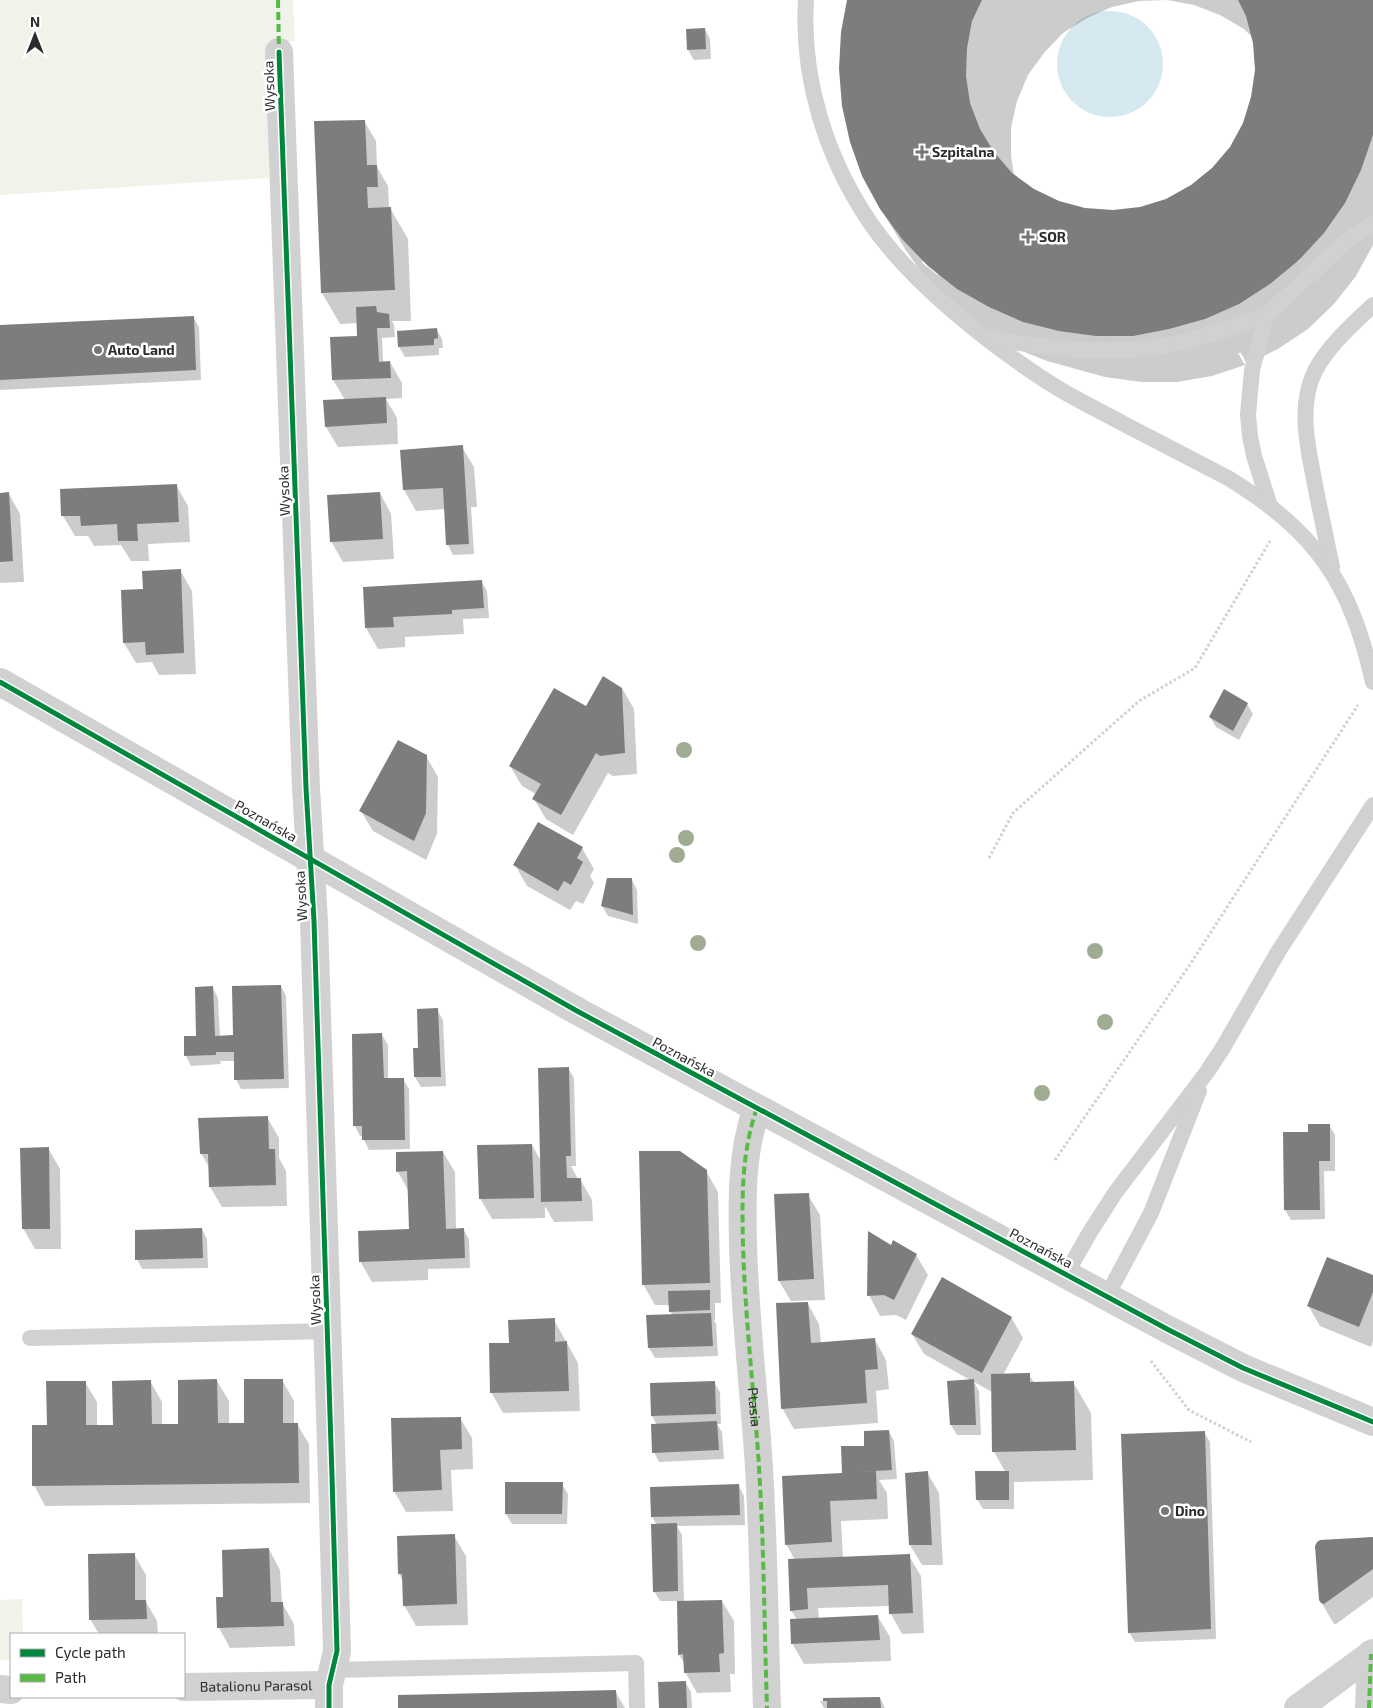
<svg xmlns="http://www.w3.org/2000/svg" width="1373" height="1708" font-family="'Exo 2',sans-serif">
	<rect width="100%" height="100%" fill="#fff"/>
	<g fill="#f0f3ea">
		<path d="M0 0H293L295 41 267 44 269 178 0 195Z"/>
		<path d="M22 1599 23 1634H11V1660H0V1600Z"/>
	</g>
	<circle fill="#d6e9f0" cx="1110" cy="64" r="53"/>
	<g fill="#0003" fill-rule="evenodd">
		<path d="M848 0H1373V245L1356 276 1334 304 1308 329 1278 349 1247 364 1241 353H1238L1245 365 1212 376 1177 382H1141L1105 377 1047 361 1012 347 998 343 926 279 905 249 881 209ZM1167 0 1194 5 1220 15 1244 29 1252 37 1254 43 1256 70 1252 97 1244 124 1231 148 1213 169 1191 186 1167 200 1141 208 1113 212 1085 209 1058 202 1034 190 1014 175 1011 155V128L1017 101 1028 75 1044 53 1063 33 1087 18 1112 7 1139 1ZM923 261 938 272V275L922 263Z"/>
		<path d="M705 29 710 39 711 59 694 60 688 50Z"/>
		<path d="M364 121 376 141 377 167 388 186 389 208H390L408 239 411 321H392L394 325 395 337 382 338 383 360 385 363 390 362 402 383V398L386 399 397 418 398 444 338 447 326 427 345 400 333 380 359 337 358 323 340 324 322 293 315 123Z"/>
		<path d="M193 317 199 327 201 380 0 390V326Z"/>
		<path d="M437 330 442 339 443 348H439V355L405 357 399 347Z"/>
		<path d="M462 447 474 467 477 507H471L474 554 453 555 448 545 446 509 416 511 404 490 402 451Z"/>
		<path d="M176 485 188 506 190 542 148 544 149 561H131L121 545 94 546 88 536H75L63 516Z"/>
		<path d="M380 493 391 514 394 559 343 562 331 541Z"/>
		<path d="M0 494H9L20 514 24 582 0 583Z"/>
		<path d="M180 570 192 591 196 674 159 675 152 662 136 663 124 643 144 590Z"/>
		<path d="M481 581 487 591 489 618 463 619 464 634 405 637V647L378 649 366 628 364 588Z"/>
		<path d="M622 688 634 709 637 774 613 776 608 773 573 835 546 819 534 799 536 794 522 786 510 766 586 708Z"/>
		<path d="M1247 704 1253 714 1239 740 1216 727 1210 717Z"/>
		<path d="M426 756 438 777 437 834 426 860 373 831 361 811Z"/>
		<path d="M582 848 594 869 590 876 594 883 583 904 576 901 570 910 527 886 515 865Z"/>
		<path d="M632 880 637 890 638 924 608 916 602 906Z"/>
		<path d="M281 986 286 996 289 1088 241 1089 236 1079 235 1061H220L221 1064 191 1066 186 1056 197 1037 213 988 218 998 220 1037 235 1036Z"/>
		<path d="M437 1010 443 1020 446 1086 421 1087 415 1077 414 1049H419Z"/>
		<path d="M382 1035 388 1045V1079H403L409 1089 410 1149 369 1150 364 1140V1136H360L355 1126Z"/>
		<path d="M568 1068 574 1078 576 1166H571L578 1179H580L592 1200 593 1221 554 1222 545 1206V1218L492 1219 480 1198 532 1145 541 1161Z"/>
		<path d="M267 1117 279 1138V1158L286 1171 287 1206 222 1207 210 1187V1169L201 1153Z"/>
		<path d="M1329 1125 1335 1135V1171H1324L1325 1219 1291 1220 1285 1210 1284 1133H1309Z"/>
		<path d="M48 1148 60 1169 61 1249H35L23 1228Z"/>
		<path d="M443 1152 455 1172 456 1229H463L469 1239 470 1268 428 1269V1280L372 1282 360 1261 411 1230 409 1192 398 1172Z"/>
		<path d="M706 1171 718 1192 721 1303H715V1320H714L716 1324 718 1356 655 1358 649 1348 673 1316 670 1311V1305H655L643 1284Z"/>
		<path d="M808 1195 820 1215 825 1300 791 1301 779 1281Z"/>
		<path d="M202 1229 207 1239 208 1268 142 1269 137 1259Z"/>
		<path d="M892 1246 916 1255 928 1275 906 1320 896 1315 880 1316 869 1295Z"/>
		<path d="M1373 1277V1341L1371 1347 1320 1326 1308 1305Z"/>
		<path d="M808 1304 819 1324 821 1343 875 1340 886 1360 889 1389 876 1391 878 1423 794 1429 782 1408Z"/>
		<path d="M1011 1317 1023 1338 1003 1375H1029L1035 1384 1073 1382 1091 1413 1093 1480 1014 1482V1509H983L977 1499 1006 1473 994 1452 992 1392 974 1382 979 1391 981 1435H957L951 1425 972 1381 924 1354 912 1334Z"/>
		<path d="M554 1320 578 1363 580 1411 503 1413 491 1392 510 1344Z"/>
		<path d="M282 1380 294 1401V1424H297L309 1444 310 1503 45 1506 34 1485 48 1426 85 1382 97 1402V1426H114L150 1381 162 1402V1425H179L217 1381 229 1401V1425H245Z"/>
		<path d="M714 1382 720 1392 721 1424H717L722 1432 724 1459 659 1462 654 1452 657 1425 652 1416Z"/>
		<path d="M460 1418 472 1438 473 1469 451 1470 453 1511 406 1512 394 1491Z"/>
		<path d="M889 1431 894 1441 897 1479 879 1480 887 1493 888 1519 841 1521 843 1558 909 1556 921 1576 924 1633 902 1634 891 1614 890 1606 818 1608 819 1619 878 1617 890 1637 891 1661 804 1664 792 1643 797 1620 791 1610 795 1560 786 1544 866 1447Z"/>
		<path d="M1204 1432 1210 1442 1216 1639 1135 1642 1129 1632Z"/>
		<path d="M927 1472 939 1493 943 1565H922L910 1545Z"/>
		<path d="M562 1484 568 1494 567 1524H512L506 1514Z"/>
		<path d="M739 1486 744 1496 745 1525 677 1526 682 1535 684 1602 722 1601 734 1621 735 1674H730L731 1692 697 1693 685 1672V1664L679 1655 678 1601H660L654 1591 657 1525 652 1517Z"/>
		<path d="M454 1536 466 1556 468 1625 416 1626 404 1605 403 1581 399 1574Z"/>
		<path d="M1373 1539V1597L1336 1624H1334L1320 1600Z"/>
		<path d="M269 1549 280 1570 282 1603 294 1624 295 1646 230 1648 219 1628 225 1598Z"/>
		<path d="M134 1554 146 1575V1602L157 1621 158 1634H99L90 1619Z"/>
		<path d="M685 1682 691 1692 692 1708H660Z"/>
		<path d="M615 1691 625 1708H399Z"/>
		<path d="M880 1698 885 1708H824L820 1701Z"/>
	</g>
	<g fill="#7d7d7d">
		<path d="M847 0H982L972 21 967 48 966 76 970 103 980 129 994 152 1012 173 1034 189 1059 201 1085 208 1113 210 1140 207 1166 199 1191 185 1212 168 1230 147 1243 123 1251 97 1255 70 1253 43 1246 16 1238 0H1373V135L1361 170 1345 203 1324 233 1299 260 1270 284 1239 304 1205 319 1169 329 1133 336H1096L1059 331 1023 322 989 307 957 289 928 266 902 239 880 209 862 176 850 142 842 106 839 69 841 32Z"/>
		<path d="M705 28 706 49 687 50 686 29Z"/>
		<path d="M365 120 367 165H377L378 187H367L368 208 391 207 395 290 321 293 314 121Z"/>
		<path d="M376 306 377 312 389 314 390 328H377L379 362 390 361 391 378 332 380 330 337 357 336 356 307Z"/>
		<path d="M194 316 196 370 0 380V325Z"/>
		<path d="M437 328 438 338 434 339V345L398 347 397 331Z"/>
		<path d="M386 397 387 423 325 427 323 400Z"/>
		<path d="M463 445 469 544 446 545 443 488 403 490 400 450Z"/>
		<path d="M177 484 179 522 137 524 138 541H118L117 524 81 526 80 516H61L60 489Z"/>
		<path d="M9 492 13 561 0 562V493Z"/>
		<path d="M380 492 383 539 330 542 327 495Z"/>
		<path d="M181 569 184 653 146 655 145 642 123 643 121 590 143 589 142 571Z"/>
		<path d="M482 580 484 608 452 610V614L393 617 394 627 365 628 363 587Z"/>
		<path d="M603 676 622 688 625 753 600 756 596 753 561 815 532 799 541 784 509 766 554 688 586 706Z"/>
		<path d="M1224 689 1248 703 1233 731 1209 717Z"/>
		<path d="M398 740 427 755 426 813 414 841 359 811Z"/>
		<path d="M538 822 583 847 577 858 583 862 571 885 564 881 558 891 513 865Z"/>
		<path d="M607 878H632L633 915 601 906Z"/>
		<path d="M281 985 284 1079 234 1080V1052H216V1055L184 1056V1036H196L195 987 213 986 215 1036 233 1035 232 986Z"/>
		<path d="M438 1008 441 1077H414L413 1048H418L417 1009Z"/>
		<path d="M382 1033 384 1078H404L405 1140H362V1126H353L352 1034Z"/>
		<path d="M569 1067 571 1156H566L567 1178H581L582 1201 541 1202 538 1068Z"/>
		<path d="M268 1116 269 1149H275L276 1185 209 1187 208 1154H200L198 1118Z"/>
		<path d="M1308 1124H1330V1161H1319L1320 1210H1284L1283 1132H1308Z"/>
		<path d="M532 1144 534 1198 479 1199 477 1145Z"/>
		<path d="M49 1147 50 1229H22L20 1148Z"/>
		<path d="M443 1151 446 1229 464 1228 465 1258 359 1262 358 1231 409 1229 407 1171 396 1172V1152Z"/>
		<path d="M639 1151H680L707 1170 710 1283 642 1285Z"/>
		<path d="M809 1193 814 1279 778 1281 774 1194Z"/>
		<path d="M202 1228 203 1258 135 1260V1230Z"/>
		<path d="M868 1231 891 1245 893 1240 917 1254 894 1300 884 1295 867 1296Z"/>
		<path d="M1327 1257 1373 1275V1292L1359 1327 1307 1306Z"/>
		<path d="M942 1277 1012 1317 982 1373 911 1334Z"/>
		<path d="M710 1290V1310L669 1312 668 1291Z"/>
		<path d="M808 1302 811 1343 875 1338 878 1369 865 1370 867 1403 781 1409 776 1303Z"/>
		<path d="M711 1313 713 1346 648 1348 646 1315Z"/>
		<path d="M555 1318V1342L567 1341 569 1391 490 1393 489 1343H509L508 1320Z"/>
		<path d="M1030 1373V1382L1074 1381 1076 1450 992 1452 991 1374Z"/>
		<path d="M217 1379 218 1423H244V1379H283V1423H298L299 1483 32 1486V1425H47L46 1381H86V1425H113L112 1381 151 1380 152 1424H178V1380Z"/>
		<path d="M974 1379 976 1425H950L947 1381Z"/>
		<path d="M715 1381 716 1414 651 1416 650 1383Z"/>
		<path d="M461 1417 462 1449 440 1450 442 1490 393 1492 391 1418Z"/>
		<path d="M717 1421 719 1450 652 1453 651 1424Z"/>
		<path d="M889 1430 892 1470 855 1472 876 1471 877 1499 830 1501 832 1542 785 1545 782 1476 842 1473 841 1446H864V1431Z"/>
		<path d="M1205 1431 1211 1629 1128 1633 1121 1434Z"/>
		<path d="M928 1471 932 1545H909L905 1473Z"/>
		<path d="M975 1471H1009V1500H976Z"/>
		<path d="M505 1482H563L562 1514H505Z"/>
		<path d="M739 1484 740 1515 651 1517 650 1487Z"/>
		<path d="M677 1523 678 1591 653 1592 651 1524Z"/>
		<path d="M455 1534 457 1604 403 1606 402 1574H398L397 1536Z"/>
		<path d="M1373 1537V1569L1324 1604 1321 1603 1319 1600 1315 1546 1317 1542 1320 1540Z"/>
		<path d="M269 1548 271 1602H283L284 1626 217 1628 216 1597H223L222 1550Z"/>
		<path d="M135 1553V1600H146L147 1619 89 1620 88 1554Z"/>
		<path d="M910 1554 913 1613 889 1614 888 1585 807 1588 808 1609 790 1611 788 1559Z"/>
		<path d="M722 1600 724 1653 719 1654 720 1672 684 1673 683 1654 678 1655 677 1601Z"/>
		<path d="M878 1615 880 1640 791 1644 790 1619Z"/>
		<path d="M686 1681 687 1708H659L658 1682Z"/>
		<path d="M616 1690 617 1708H398V1695Z"/>
		<path d="M880 1697 881 1708H827V1701H823V1698Z"/>
	</g>
	<g fill="none" stroke-linecap="round" stroke-linejoin="round">
		<g stroke="#d1d1d1" stroke-width="3" stroke-dasharray="2.5 2.5" stroke-linecap="butt">
			<path d="M989 858 1013 813 1139 701 1195 668 1270 541"/>
			<path d="M1055 1160 1189 966 1358 705"/>
			<path d="M1151 1361 1189 1410 1251 1442"/>
		</g>
		<g stroke="#d1d1d1" stroke-width="16">
			<path d="M806 0C801 78 826 157 869 221 910 282 990 345 1051 384 1075 399 1100 411 1124 424 1159 442 1194 460 1228 478 1316 532 1350 581 1373 682"/>
			<path d="M990 338C1054 350 1119 357 1183 342 1212 335 1239 325 1267 315"/>
			<path d="M1270 506 1254 456 1250 436 1248 415 1252 370 1267 315 1346 241 1373 224"/>
			<path d="M1332 567C1327 543 1322 519 1317 495 1310 456 1296 409 1315 371 1329 345 1352 325 1373 305"/>
			<path d="M1066 1274 1090 1232 1115 1193 1207 1072 1224 1046 1278 952 1373 805"/>
			<path d="M1107 1296 1151 1213 1199 1091"/>
			<path d="M30 1338 328 1331"/>
			<path d="M332 1670 636 1663 637 1708"/>
		</g>
		<g stroke="#d1d1d1" stroke-width="28">
			<path d="M279 52 306 788 314 921 332 1476 337 1651 329 1685V1708"/>
			<path id="s1" d="M757 1108C741 1153 742 1200 743 1246 745 1311 752 1375 757 1439 764 1528 764 1618 767 1708"/>
			<path id="s2" d="M184 1687 329 1685"/>
			<path d="M0 1689 11 1690"/>
			<path d="M1369 1708 1371 1654"/>
		</g>
		<g stroke="#d1d1d1" stroke-width="28">
			<path d="M0 682 577 1011 1167 1329 1243 1368 1373 1422"/>
			<path d="M1298 1708 1373 1653"/>
		</g>
		<path stroke="#d1d1d1" stroke-width="3" stroke-dasharray="2.5 2.5" stroke-linecap="butt" d="M1299 260 1324 287"/>
		<g stroke="#58b947" stroke-width="4" stroke-dasharray="8 4" stroke-linecap="butt">
			<path d="M278 0 279 52"/>
			<path d="M757 1108C741 1153 742 1200 743 1246 745 1311 752 1375 757 1439 764 1528 764 1618 767 1708"/>
			<path d="M1369 1708 1371 1654"/>
		</g>
		<defs>
			<g id="cycleway">
				<path d="M279 52 306 788 314 921 332 1476 337 1651 329 1685V1708"/>
				<path d="M0 682 577 1011 1167 1329 1243 1368 1373 1422"/>
			</g>
		</defs>
		<use href="#cycleway" stroke="#fff" stroke-width="8"/>
		<use href="#cycleway" stroke="#00873e" stroke-width="5"/>
	</g>
	<g fill="#a0ab93">
		<circle cx="684" cy="750" r="8"/>
		<circle cx="686" cy="838" r="8"/>
		<circle cx="677" cy="855" r="8"/>
		<circle cx="698" cy="943" r="8"/>
		<circle cx="1095" cy="951" r="8"/>
		<circle cx="1105" cy="1022" r="8"/>
		<circle cx="1042" cy="1093" r="8"/>
	</g>
	<g fill="#767676" stroke="#fff" stroke-width="2">
		<path d="M919.5 144.5h5v5h5v5h-5v5h-5v-5h-5v-5h5z"/>
		<path d="M1025.5 229.5h5v5h5v5h-5v5h-5v-5h-5v-5h5z"/>
		<circle cx="98" cy="350" r="5"/>
		<circle cx="1165" cy="1511" r="5"/>
	</g>
	<g text-anchor="middle" stroke-width="5" stroke-linejoin="round" paint-order="stroke">
		<g font-size="14" fill="#2c2c2c" stroke="#fff">
			<text transform="translate(269 86) rotate(-92)" y="5">Wysoka</text>
			<text transform="translate(284 491) rotate(-92)" y="5">Wysoka</text>
			<text transform="translate(266 821) rotate(30)" y="5">Poznańska</text>
			<text transform="translate(301 896) rotate(-93)" y="5">Wysoka</text>
			<text transform="translate(684 1057) rotate(28)" y="5">Poznańska</text>
			<text transform="translate(1041 1248) rotate(28)" y="5">Poznańska</text>
			<text transform="translate(315 1300) rotate(-92)" y="5">Wysoka</text>
			<text dy="5" stroke="none"><textPath href="#s1" startOffset="301">Ptasia</textPath></text>
			<text dy="5" stroke="none"><textPath href="#s2" startOffset="72">Batalionu Parasol</textPath></text>
		</g>
		<g font-size="14" font-weight="bold" fill="#2c2c2c" stroke="#fff" text-anchor="start">
			<text x="932" y="157">Szpitalna</text>
			<text x="1039" y="242">SOR</text>
			<text x="108" y="355">Auto Land</text>
			<text x="1175" y="1516">Dino</text>
		</g>
	</g>
	<rect x="10" y="1633" width="175" height="65" fill="#ffffff" stroke="#ababab"/>
	<rect x="20" y="1649" width="25" height="8" fill="#00873e" stroke="#ababab"/>
	<text x="55" y="1658" font-size="15" fill="#2c2c2c">Cycle path</text>
	<rect x="20" y="1674" width="25" height="8" fill="#58b947" stroke="#ababab"/>
	<text x="55" y="1683" font-size="15" fill="#2c2c2c">Path</text>
	<g transform="translate(35 35)" stroke="#ffffff" stroke-width="4" paint-order="stroke">
	<path d="M0-4L9 19L0 12L-9 19Z" fill="#2c2c2c"/>
	<text y="-8" font-size="14" font-weight="bold" text-anchor="middle" fill="#2c2c2c">N</text>
	</g>
</svg>
